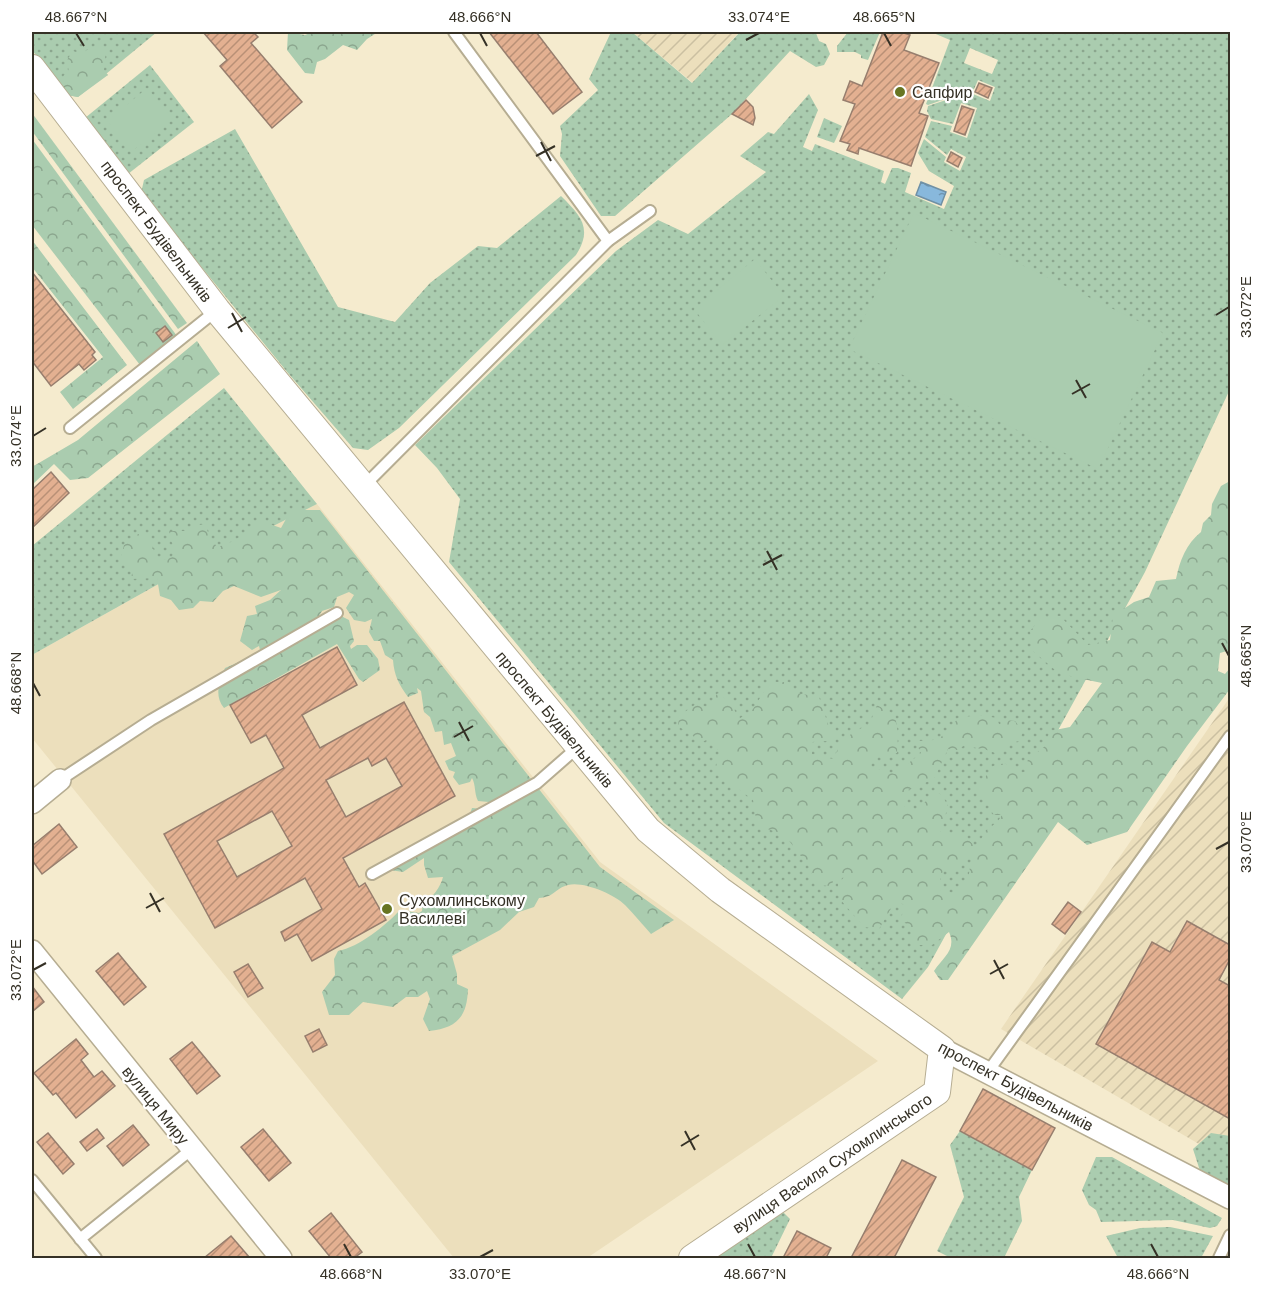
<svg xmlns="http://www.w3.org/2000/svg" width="1262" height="1290" font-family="Arial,sans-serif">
	<defs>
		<pattern id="industrial-furrows" width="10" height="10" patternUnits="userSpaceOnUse" patternTransform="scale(1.5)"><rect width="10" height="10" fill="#ecdfbc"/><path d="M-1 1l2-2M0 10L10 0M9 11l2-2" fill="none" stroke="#cbc0a1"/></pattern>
		<pattern id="grass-dots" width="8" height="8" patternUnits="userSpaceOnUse" patternTransform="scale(1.5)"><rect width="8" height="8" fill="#aaccaf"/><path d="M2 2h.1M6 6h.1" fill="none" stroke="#8ba68e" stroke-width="1.8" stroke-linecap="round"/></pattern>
		<pattern id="forest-crowns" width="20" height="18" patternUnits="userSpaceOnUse" patternTransform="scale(1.5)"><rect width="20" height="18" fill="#aaccaf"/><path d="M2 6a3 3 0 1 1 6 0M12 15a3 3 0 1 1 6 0" fill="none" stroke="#8ba68e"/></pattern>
		<pattern id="water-ripples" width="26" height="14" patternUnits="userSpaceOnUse" patternTransform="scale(1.5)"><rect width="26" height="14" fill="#88b8dc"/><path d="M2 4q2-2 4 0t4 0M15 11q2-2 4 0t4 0" fill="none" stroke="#7096b2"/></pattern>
		<pattern id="building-hatch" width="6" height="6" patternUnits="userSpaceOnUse" patternTransform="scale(1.5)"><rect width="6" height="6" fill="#e3b091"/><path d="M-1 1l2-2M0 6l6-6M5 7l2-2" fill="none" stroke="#b99076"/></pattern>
	</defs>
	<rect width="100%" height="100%" fill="#f5ebce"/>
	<path fill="#ecdfbc" d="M317 504 600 862 878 1061 587 1258H454L32 738V655L164 581Z"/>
	<g fill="url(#industrial-furrows)">
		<path d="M632 32H739L693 83Z"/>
		<path d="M1230 697V1162L1001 1029Z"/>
	</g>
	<g fill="url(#grass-dots)" fill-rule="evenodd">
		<path d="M32 32H157L78 97 67 95 32 50Z"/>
		<path d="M611 32H632L692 83 740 32H817L816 33 819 41 826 44 830 54 824 65 816 67 790 51 732 114 615 216H601L560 156 562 134 560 126 598 90 589 79Z"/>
		<path d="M848 32H880L868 60 861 58V55L855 52H837V46Z"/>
		<path d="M931 32H1230V389L1145 572 928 967 902 999 664 823 449 562 460 499 437 468 415 445 616 251 658 220 688 234 766 172 740 156 768 132 774 134 809 94 818 110 803 147 812 151 815 144 884 171 881 182 885 184 892 168H898L911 173 905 192 944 209 954 186 929 171 918 153 924 139 946 157 944 162 960 171 966 157 951 149 947 155 925 137 931 121 952 126 950 132 967 138 977 108 961 103 953 124 931 119 927 111 928 106 973 91V94L990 101 995 87 978 80 974 89 928 105 926 104 950 40ZM970 48 998 60 992 74 964 63Z"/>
		<path d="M150 65 194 122 128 174 85 118Z"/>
		<path d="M824 118 842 126 834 143 817 137Z"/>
		<path d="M235 129 338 307 395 322 430 283 478 246 497 248 561 196C581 216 593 228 576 255L399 428 368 450 353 448 288 373 141 193 144 180Z"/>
		<path d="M224 388 317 504 164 581 32 655V546Z"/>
		<path d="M960 1131 1032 1170 1019 1197 1022 1221 1004 1258H951L937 1251 964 1197 950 1145Z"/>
		<path d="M1211 1133 1230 1136V1189L1201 1174 1193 1149Z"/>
		<path d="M1096 1157H1112L1222 1218 1217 1226 1210 1228 1173 1220 1101 1222 1096 1210 1089 1205 1082 1190Z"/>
		<path d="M782 1211 790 1219 771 1258H711Z"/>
		<path d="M1170 1227 1213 1236 1201 1258H1118L1106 1236 1140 1228Z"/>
	</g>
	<g fill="url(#forest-crowns)">
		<path d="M288 32 305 35 313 32H378L367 39 357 50 343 45 325 59 317 62 314 74 305 73 287 50Z"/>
		<path d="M100 45 106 49 104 70 108 75 78 97 67 95 59 86 64 75 69 73 67 60 73 51 82 54 89 48Z"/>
		<path d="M32 113 187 323 178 329 32 131Z"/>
		<path d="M32 139 177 336 140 365 32 225Z"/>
		<path d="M32 240 127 365 73 409 60 392 103 357 32 267Z"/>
		<path d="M197 341 220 374 88 478 70 480 54 464 32 485V467L78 440Z"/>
		<path d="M1230 481V650L1220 653 1218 671 1225 674 1230 668V689L1187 746 1127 832 1087 845 1058 822 948 980H940L934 971C943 957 957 950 949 932L932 945H913L912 928 901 920 904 905 896 900 879 929 864 927 839 898 838 884 845 876 834 875 832 886 815 885 810 868 784 834 757 826 753 800 724 778 716 767 719 753 713 737 702 742 678 726 679 716 696 704 707 707 718 693 731 703 739 719 753 709 770 682H789L797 693 819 697 829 727 834 736 827 741 812 742V754L833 759 843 739 870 723 877 705 895 715 898 734 897 753 874 757 867 766 895 774 921 753 915 741C941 741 942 739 958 718L978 715 997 718 999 724 1002 725 1005 720 1015 721 1023 731 1019 741 1008 744 1006 750 995 753C985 748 976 749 965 745L957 750 948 749 934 779 908 790 904 806 915 811 936 792 942 795 948 806 940 834 965 835 975 847 953 871 944 868 940 879V890L953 893 968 880 972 854 986 831 998 821 1002 815H994L989 808 992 804 977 789 993 766 1005 763 1017 773 1025 772 1028 759 1044 747 1050 731 1070 727 1102 683 1073 677 1055 670 1033 651 1030 631 1042 617 1060 616 1088 645 1110 640 1113 616 1134 602 1149 597 1156 581 1176 579C1180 560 1186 544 1201 532L1203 523 1211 515 1212 504 1221 486Z"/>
		<path d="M291 510H320L600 867 674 920 651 934C642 924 634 914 625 905 614 894 583 881 568 885 555 888 555 897 539 898L534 907 519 912 500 930 452 956 457 974V984L468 989C467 1017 457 1028 429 1031L423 1019 430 999 427 991 418 997H406L393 1007 363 1002 349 1015H329L322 992 335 975 334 959 338 951C359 947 385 926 400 910L419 913 422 911 423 903C432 899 441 886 443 877L428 878 424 865V858L403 872 390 870 391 857 450 828 469 817 472 808 485 809 489 802 478 801C474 793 476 785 472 778L470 782 459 785 453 777 455 772 449 770 445 761 456 756 451 743 444 745 442 731 435 732 430 717 424 712 421 691 417 688 418 693 408 697C399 685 394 675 393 660L385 655 380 641H374L369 632 372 619 365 622 354 620 346 608 354 595 349 592 337 597 334 607 322 611 317 619 343 617 349 620 354 641 350 646 351 649 357 645H367L378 659 380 670 363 682 359 679 337 644 224 708C214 695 219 683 225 668L246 659 263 662 259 646 252 650 240 641 247 616 257 614 255 606 270 600 281 590 261 597 234 586 223 591 213 602 200 601 193 608 179 610 171 600 160 596 157 578 131 579 133 568 121 557 124 545 138 534 151 538 155 556 163 560 172 557 175 548 171 541 169 531H188L194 526 205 524 209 535 217 547C233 543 249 532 261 521L281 528Z"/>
	</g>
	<g fill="#aaccaf">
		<path d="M147 88 173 119 131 152 107 121Z"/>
		<path d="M914 213 1163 333 1098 469 849 349Z"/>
		<path d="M755 259 784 296 722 345 694 309Z"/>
	</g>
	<path fill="url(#water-ripples)" stroke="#6f90a5" stroke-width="1.5" d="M921 182 946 192 941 205 916 195Z"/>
	<g fill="url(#building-hatch)" stroke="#977e6e" stroke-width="1.5" fill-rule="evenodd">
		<path d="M203 32H253L258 37 251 43 302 102 272 128 220 66 227 60Z"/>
		<path d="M489 32H536L582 92 553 114Z"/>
		<path d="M883 32H901L910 35 904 50 939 63 919 113 928 116 911 166 859 148 858 154 847 150 850 144 840 141 855 104 843 100 850 81 862 86Z"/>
		<path d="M979 83 992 88 988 98 975 92Z"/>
		<path d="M746 100 753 107 755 118 753 125 732 114Z"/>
		<path d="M962 106 974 110 965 135 954 131Z"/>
		<path d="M951 152 962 158 958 167 947 161Z"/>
		<path d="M32 272 95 352 92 355 96 360 84 370 79 364 51 386 32 361Z"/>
		<path d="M165 326 172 335 163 342 156 333Z"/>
		<path d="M51 472 69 493 32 528V490Z"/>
		<path d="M337 647 357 685 302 715 320 748 404 702 455 796 343 858 359 887 365 883 386 920 312 961 297 934 285 941 281 932 322 909 305 878 215 928 164 834 284 768 266 735 251 743 230 705ZM368 758 372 766 386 758 402 786 346 817 326 780ZM272 811 292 846 237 877 217 841Z"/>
		<path d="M59 824 77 847 42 874 32 860V846Z"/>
		<path d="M1068 902 1081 912 1065 934 1052 924Z"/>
		<path d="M1187 921 1230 945V959L1219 980 1230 986V1119L1096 1044 1152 942 1170 952Z"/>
		<path d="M118 953 146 987 124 1005 96 971Z"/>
		<path d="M248 964 263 988 248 997 234 972Z"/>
		<path d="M32 986 44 1002 32 1012Z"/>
		<path d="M319 1029 327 1045 313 1052 305 1036Z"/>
		<path d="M76 1039 88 1054 81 1060 94 1077 102 1071 115 1086 76 1118 56 1093 53 1095 34 1073Z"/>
		<path d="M192 1042 220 1076 197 1094 170 1059Z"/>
		<path d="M983 1089 1055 1128 1032 1170 960 1131Z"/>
		<path d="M133 1125 149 1145 123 1166 107 1146Z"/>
		<path d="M97 1129 104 1138 87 1151 80 1142Z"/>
		<path d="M263 1129 291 1163 269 1181 241 1147Z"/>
		<path d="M48 1133 74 1164 63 1174 37 1142Z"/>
		<path d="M902 1160 936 1177 894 1258H851Z"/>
		<path d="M331 1213 362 1252 354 1258H331L309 1231Z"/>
		<path d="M797 1231 831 1248 826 1258H783Z"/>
		<path d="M231 1236 250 1258H204Z"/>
	</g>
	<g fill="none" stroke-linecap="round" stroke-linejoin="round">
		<defs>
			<g id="service">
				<path d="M454 32 608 241"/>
				<path d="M70 428 217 310"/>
				<path d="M363 487 608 241 650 211"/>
				<path d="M60 780 151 720 337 613"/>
				<path d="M372 874 537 783 578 747"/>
				<path d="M987 1073 1230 736"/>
				<path d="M32 1180 96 1258"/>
				<path d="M80 1239 192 1149"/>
				<path d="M1219 1258 1230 1235"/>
			</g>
			<g id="minor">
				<path d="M32 803 60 780"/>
				<path d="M32 951 281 1258"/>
				<path d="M942 1049 1230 1198"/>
			</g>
			<path id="tertiary" d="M32 68 217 310 648 830 720 890 942 1049 937 1092 692 1258"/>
		</defs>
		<use href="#service" stroke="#b6ad92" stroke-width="14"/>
		<use href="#minor" stroke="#b6ad92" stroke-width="24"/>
		<use href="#tertiary" stroke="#b6ad92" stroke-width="28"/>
		<use href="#service" stroke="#fff" stroke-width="10"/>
		<use href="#minor" stroke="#fff" stroke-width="21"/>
		<use href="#tertiary" stroke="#fff" stroke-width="26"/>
	</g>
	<path fill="none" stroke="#353126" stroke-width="2" d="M76 33 84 46M480 33 487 46M884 33 891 46M746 40 759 33M541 142 551 161M536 156 555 146M232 313 242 332M1216 315 1229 307M228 328 246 317M1076 380 1086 398M1072 394 1090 384M33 436 46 428M767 551 777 570M763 565 782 555M1222 643 1229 656M33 683 40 696M459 722 469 741M454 737 473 726M1216 849 1229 842M150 893 160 912M146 908 164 898M994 960 1004 979M33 970 46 963M990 974 1008 964M685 1131 695 1150M681 1146 699 1135M344 1244 351 1257M748 1244 755 1257M1151 1244 1158 1257M480 1257 493 1250"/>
	<g fill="#677522" stroke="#fff" stroke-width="2">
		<circle cx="900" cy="92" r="6"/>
		<circle cx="387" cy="909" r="6"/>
	</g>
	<g text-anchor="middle" stroke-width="4.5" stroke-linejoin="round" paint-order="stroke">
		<g font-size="16" fill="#353126" stroke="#fff" text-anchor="start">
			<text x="912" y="98">Сапфир</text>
			<text x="399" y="906">Сухомлинському<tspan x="399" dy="18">Василеві</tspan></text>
		</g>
		<g font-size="16" fill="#353126" stroke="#fff">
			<text transform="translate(157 231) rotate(53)" y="6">проспект Будівельників</text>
			<text transform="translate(555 719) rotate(50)" y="6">проспект Будівельників</text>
			<text transform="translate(1016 1086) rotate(28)" y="6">проспект Будівельників</text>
			<text transform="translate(156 1105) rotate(51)" y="6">вулиця Миру</text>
			<text transform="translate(832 1163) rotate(-34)" y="6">вулиця Василя Сухомлинського</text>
		</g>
	</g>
	<rect width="1262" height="1290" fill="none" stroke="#ffffff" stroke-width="66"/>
	<rect x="33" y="33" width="1196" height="1224" fill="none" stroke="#353126" stroke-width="2"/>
	<g font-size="15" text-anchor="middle" fill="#353126">
		<text x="76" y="22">48.667°N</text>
		<text x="480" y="22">48.666°N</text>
		<text x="759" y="22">33.074°E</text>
		<text x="884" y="22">48.665°N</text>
		<text transform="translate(1246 307) rotate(-90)" y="5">33.072°E</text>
		<text transform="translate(16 436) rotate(-90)" y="5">33.074°E</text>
		<text transform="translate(1246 656) rotate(-90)" y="5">48.665°N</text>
		<text transform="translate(16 683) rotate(-90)" y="5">48.668°N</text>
		<text transform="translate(1246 842) rotate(-90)" y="5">33.070°E</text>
		<text transform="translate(16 970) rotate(-90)" y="5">33.072°E</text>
		<text x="351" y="1279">48.668°N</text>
		<text x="480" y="1279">33.070°E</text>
		<text x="755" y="1279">48.667°N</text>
		<text x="1158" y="1279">48.666°N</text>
	</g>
</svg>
